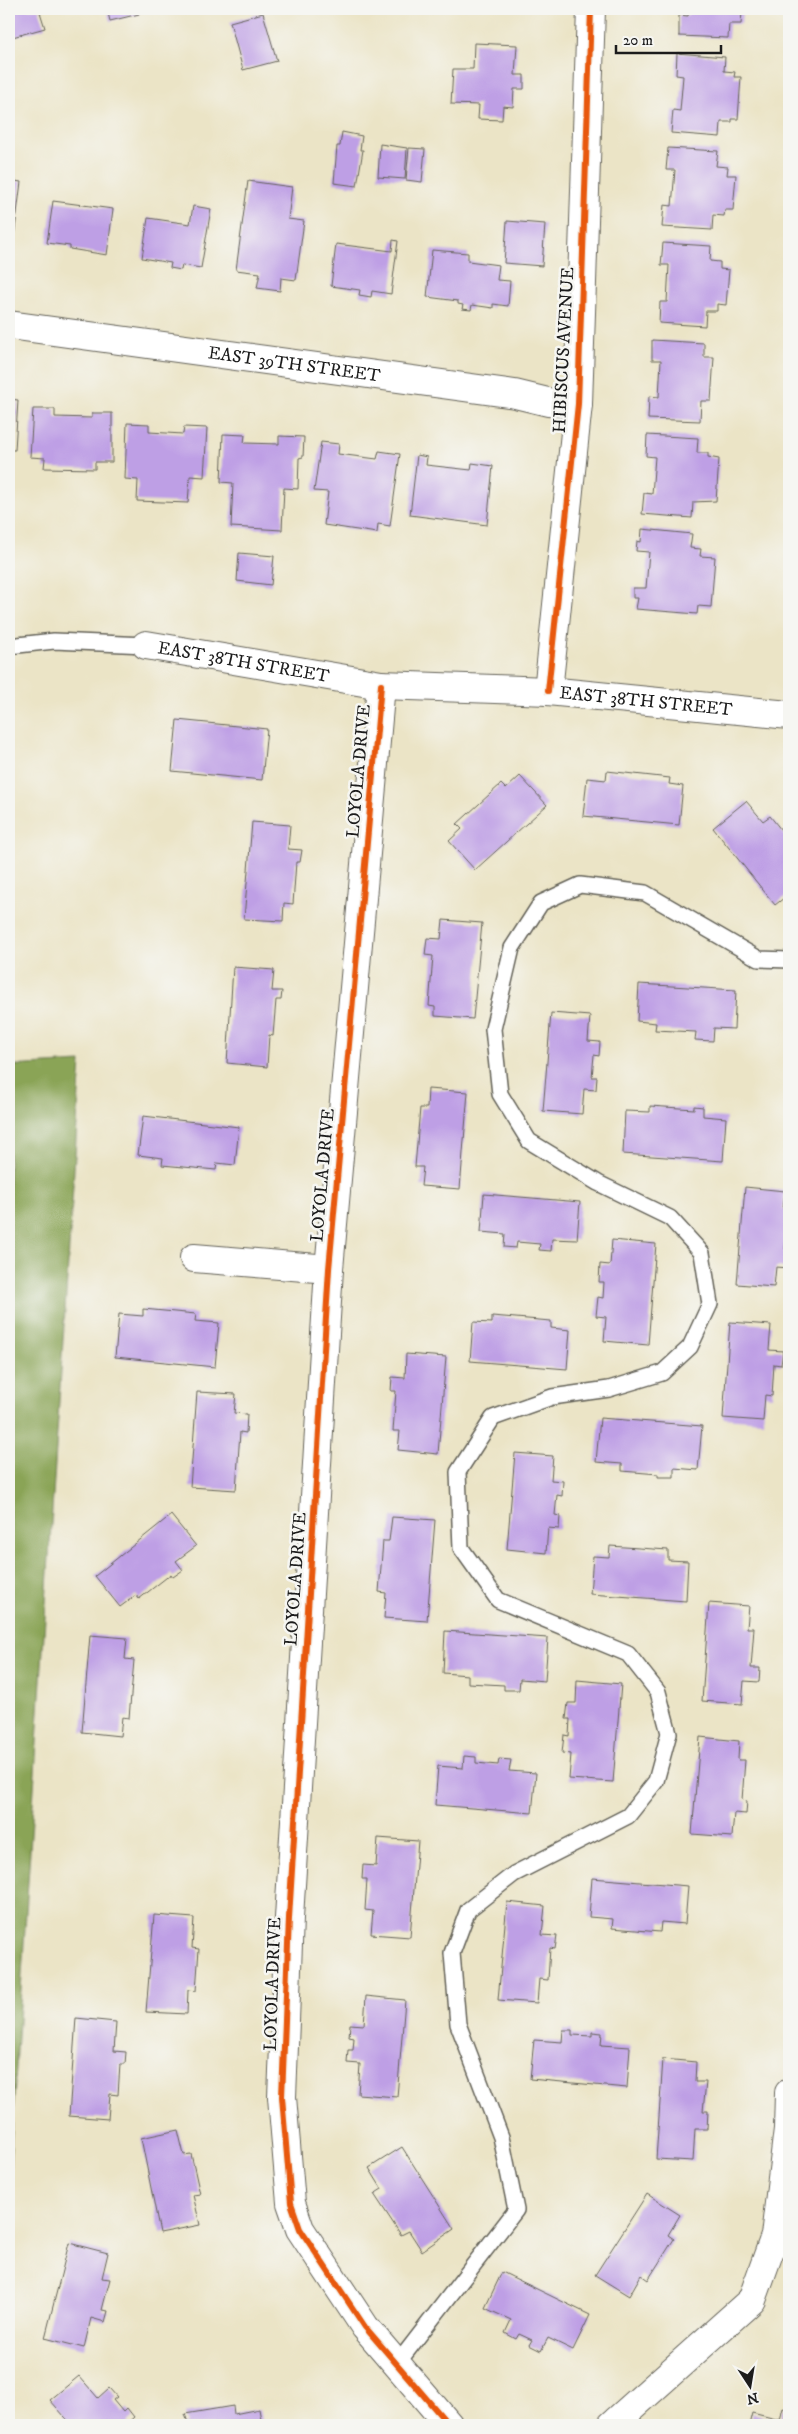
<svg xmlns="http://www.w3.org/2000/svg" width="798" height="2434" font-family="'IM FELL DW Pica',serif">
	<rect width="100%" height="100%" fill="#f6f6f2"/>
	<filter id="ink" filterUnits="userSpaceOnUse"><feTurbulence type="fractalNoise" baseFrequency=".02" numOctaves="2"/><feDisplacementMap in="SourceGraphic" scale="10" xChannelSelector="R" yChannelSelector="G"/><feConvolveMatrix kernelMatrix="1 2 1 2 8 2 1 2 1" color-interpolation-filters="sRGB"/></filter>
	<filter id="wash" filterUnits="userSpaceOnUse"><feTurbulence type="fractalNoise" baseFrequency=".0096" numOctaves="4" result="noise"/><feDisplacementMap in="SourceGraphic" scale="20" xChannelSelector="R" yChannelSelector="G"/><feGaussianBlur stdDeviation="1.12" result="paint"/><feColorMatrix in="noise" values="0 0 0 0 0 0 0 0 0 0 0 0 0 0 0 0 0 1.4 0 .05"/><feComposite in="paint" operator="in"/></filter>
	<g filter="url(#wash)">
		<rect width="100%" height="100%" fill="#ebe4c6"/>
		<path fill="#8aa456" stroke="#536039" d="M81 1062 9 2176V1066Z"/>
		<g id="blocks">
			<g fill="#be9fe5">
				<path d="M9 9H39L45 28 9 38Z"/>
				<path d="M107 9H137L139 14 110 21Z"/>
				<path d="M689 9H753V12H742L741 24H729L728 38 679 36V15L688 16Z"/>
				<path d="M263 13 277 61 243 70 230 22Z"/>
				<path d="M474 43 517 45 515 75H524V89H514L513 107 503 106 502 120 478 119 479 105 451 104 453 69H473Z"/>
				<path d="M677 53 725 57 724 71 735 72 734 77H741L738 119H732V122H721L720 137 671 133 673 110 680 111 683 76 676 75Z"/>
				<path d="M342 132 362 136 360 150H363L357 186 334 183 337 146H340Z"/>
				<path d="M380 144 407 148 405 179 378 177Z"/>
				<path d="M409 148 425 149 422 182 406 180Z"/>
				<path d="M668 148 718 151 716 166 728 167 727 175H736L733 210H725L724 216 713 215 712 230 662 227 664 205 672 206 675 170H666Z"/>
				<path d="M9 180 21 182 13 245 9 244Z"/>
				<path d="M248 181 292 187 288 219 304 221 296 280 281 278 280 291 257 288 260 273 236 270Z"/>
				<path d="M53 201 113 209 107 255 70 249V246L47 243Z"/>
				<path d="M193 206 211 209 201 268 182 265 181 270 170 268 171 263 142 258 148 218 190 224Z"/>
				<path d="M507 221 545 224 542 266 504 263Z"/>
				<path d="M393 240 398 241 391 294 372 291 371 297 359 295 360 290 331 286 336 244 392 251Z"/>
				<path d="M663 243 711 246 710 261 720 262V269L729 270 726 305 717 304V311H706L705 326 659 323 660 302H667L669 265H661Z"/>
				<path d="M432 250 468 253V261L499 265 497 280 510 281 508 306 493 304V308L472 305 471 310 462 309 463 305 458 304V301L427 297Z"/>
				<path d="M652 340 704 343V357H714L711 401H701L700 421 648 419 649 396 659 397 661 360H652Z"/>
				<path d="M9 399 18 400 15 450H9Z"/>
				<path d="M33 409H55V417L92 418V413H112V462H95V469L44 468 45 458 30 457Z"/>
				<path d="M127 423 149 424V432L183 434 184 427 207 428 204 477 190 476 188 503 137 501 138 480 125 479Z"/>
				<path d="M223 434 245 435 244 443 279 444V436L304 437 303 457 299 458 298 489 284 488 282 530 231 527 233 483 221 482Z"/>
				<path d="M647 435 698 438 697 453H708V457L719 459 716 501 693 502 692 518 642 514 644 493 652 494 655 457 646 456Z"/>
				<path d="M321 442 339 444 338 454 377 459 379 451 400 454 390 526 378 524 377 533 324 525 328 492 314 491Z"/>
				<path d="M417 455 427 457 426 465 471 470 472 463 493 466 487 525 410 515Z"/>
				<path d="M642 529 692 534 690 548 701 549 700 556 715 557 711 607 698 606 697 614 636 609 638 598H633V588H646L649 552 636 551 637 541 641 542Z"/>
				<path d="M239 553 274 556 271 585 237 581Z"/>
				<path d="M177 720 267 729 262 780 172 771Z"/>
				<path d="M607 771 670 778 669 784 683 786 679 825 583 816 587 778 606 780Z"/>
				<path d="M520 776 547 805 475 870 449 841 462 829 457 824 501 784 506 789Z"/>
				<path d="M746 801 763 821 770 816 789 840V894L775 905 713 828Z"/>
				<path d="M252 822 290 825 288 849 302 850 300 862H296L293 904 284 903 283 921 244 919Z"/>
				<path d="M443 920 482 923 473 1019 435 1016V1007L429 1006 433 956 425 955 427 938 441 939Z"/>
				<path d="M233 967 274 970 272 991H282L281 1000H276L273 1036 269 1035 267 1067 227 1063Z"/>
				<path d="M639 984 736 990 734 1029 714 1028 713 1041 695 1040 696 1032 655 1030 656 1023 637 1021Z"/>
				<path d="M551 1013 590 1016 588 1041 600 1042 599 1056 594 1055 592 1077H597L596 1090 584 1089 582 1114 543 1111Z"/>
				<path d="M428 1089 468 1092 460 1189 421 1186 423 1167H415L420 1108H427Z"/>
				<path d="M650 1106 694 1109V1106L703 1107V1116L726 1118 723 1161 623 1154 625 1111 650 1112Z"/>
				<path d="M143 1116 239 1127 235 1165 217 1163 216 1170 162 1165 163 1158 138 1155Z"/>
				<path d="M745 1187 785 1191 783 1209 788 1210 785 1249 789 1250V1268L776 1267 774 1287 737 1284Z"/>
				<path d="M484 1194 580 1202 577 1240 552 1239 551 1251 539 1250 540 1244 517 1242 516 1248 504 1247 505 1234 481 1232Z"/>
				<path d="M612 1240 656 1244 648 1345 604 1341 606 1317 596 1316 598 1297 603 1298 604 1282H599L600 1264 610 1265Z"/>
				<path d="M143 1309 196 1314 195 1321 219 1323 215 1367 115 1357 119 1314 143 1316Z"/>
				<path d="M492 1316 551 1321V1328L570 1330 567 1369 470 1361 473 1322 492 1323Z"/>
				<path d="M730 1322 771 1325 769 1350 783 1351 781 1365 774 1364 772 1396 765 1395 763 1421 723 1418Z"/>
				<path d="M406 1354 446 1357 438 1454 398 1450 400 1431H393L396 1391H391L392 1377 405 1378Z"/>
				<path d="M197 1392 236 1394 234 1413 247 1414 246 1433 240 1432 236 1490 190 1487Z"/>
				<path d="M600 1418 702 1426 698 1470 674 1468V1477H658V1474L622 1471V1464L596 1462Z"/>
				<path d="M515 1453 553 1456 551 1480 563 1481 562 1496 557 1495 555 1515 560 1516 559 1529 548 1528 546 1553 507 1549Z"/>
				<path d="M171 1515 196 1546 176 1561 183 1570 173 1577 171 1574 139 1599 136 1595 120 1607 95 1576Z"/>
				<path d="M392 1517 435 1520 427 1621 384 1618 386 1593 379 1592 383 1541H389Z"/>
				<path d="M610 1546 668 1550V1560L688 1561 686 1601 590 1594 593 1556 609 1557Z"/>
				<path d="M709 1603 749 1606 747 1628H754L751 1668H760L759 1682 744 1681 742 1704 702 1701Z"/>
				<path d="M445 1631 548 1638 545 1681 520 1679 519 1690H504V1685L468 1683V1675L443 1673Z"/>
				<path d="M90 1635 127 1638 125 1659 134 1660 129 1718 122 1717 120 1736 82 1732Z"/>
				<path d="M577 1680 621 1684 613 1782 569 1779 571 1754 562 1753 564 1735 569 1736 570 1719H566L568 1703H576Z"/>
				<path d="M700 1737 739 1741 738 1760H745L742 1800 747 1801 746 1814 734 1813 732 1837 692 1834Z"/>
				<path d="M464 1756 476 1757V1763L498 1765 499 1759 511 1760 509 1771 536 1773 532 1813 435 1805 438 1766 463 1768Z"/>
				<path d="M378 1838 418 1841 410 1937 371 1934 373 1911 365 1910 367 1879H362L363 1865 376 1866Z"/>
				<path d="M592 1878 688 1886 685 1924 661 1922 660 1932 612 1928 613 1919 589 1917Z"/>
				<path d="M507 1902 545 1906 542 1935 557 1936 555 1949 550 1948 548 1980 539 1979 537 2003 498 2000Z"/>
				<path d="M154 1915 194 1918 192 1948 199 1949 196 1991 188 1990 187 2014 146 2012Z"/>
				<path d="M366 1996 405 2000 397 2097 358 2094 360 2064 347 2063 348 2050H353L354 2038 349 2037 350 2024 364 2025Z"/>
				<path d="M76 2018 116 2022 114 2051 126 2052 125 2064H120L118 2095 110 2094 108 2119 69 2116Z"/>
				<path d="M563 2030H572V2035L592 2036V2032L602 2033 601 2045 630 2047 627 2088 530 2079 534 2040 562 2042Z"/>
				<path d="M663 2059 696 2062 695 2082H706L703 2111H708L707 2129H695L693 2161 656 2159Z"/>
				<path d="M178 2130 184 2155 191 2154 200 2194 193 2195 200 2225 160 2233 141 2138Z"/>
				<path d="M402 2147 454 2229 422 2251 409 2231 401 2235 374 2194 382 2189 369 2168Z"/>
				<path d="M647 2194 680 2215 668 2235 674 2239 648 2280 641 2275 629 2296 595 2275Z"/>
				<path d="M69 2243 108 2253 102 2278 110 2279 102 2310 108 2311 105 2322 91 2318 84 2348 45 2338Z"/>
				<path d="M502 2272 590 2315 573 2350 548 2338 541 2351 529 2345 532 2340 519 2334 516 2339 505 2333 511 2320 485 2308Z"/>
				<path d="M79 2376 98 2398 109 2388 117 2397 113 2400 123 2412 127 2408 134 2417 125 2425H72L50 2400Z"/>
				<path d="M233 2406 234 2414 259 2409 262 2425H181L188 2423 185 2414Z"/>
				<path d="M783 2408 789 2410V2425H749L752 2413 780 2420Z"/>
			</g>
		</g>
	</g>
	<g filter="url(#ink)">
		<use href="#blocks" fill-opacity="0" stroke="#646258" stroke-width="1"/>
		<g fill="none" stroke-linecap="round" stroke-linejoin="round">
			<defs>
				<g id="lane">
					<path d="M9 646 54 641 146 645"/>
					<path d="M397 2364 516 2210 501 2137 458 2024 452 1953 468 1910 514 1874 628 1816 656 1781 669 1733 658 1692 628 1654 498 1600 461 1548 458 1472 493 1418 552 1397 609 1389 662 1373 690 1347 710 1304 702 1253 670 1218 598 1183 529 1141 500 1094 493 1029 512 948 541 903 580 885 645 893 759 959 789 960"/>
				</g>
				<g id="street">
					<path id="s1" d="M9 325 515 394 548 402 578 404"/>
					<path id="s2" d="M146 645 381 685 548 691 789 715"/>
					<path d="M381 685 329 1269 289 1918 282 2097 291 2203 300 2229 365 2327 449 2425"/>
					<path d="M548 691 578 404 591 9"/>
					<path d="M194 1258 329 1269"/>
					<path d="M612 2425 752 2300 775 2236 788 2129 789 2093"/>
				</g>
			</defs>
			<use href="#lane" stroke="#646258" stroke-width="18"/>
			<use href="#street" stroke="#646258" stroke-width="30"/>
			<use href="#lane" stroke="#fff" stroke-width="15"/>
			<use href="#street" stroke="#fff" stroke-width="28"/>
			<defs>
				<g id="cycleway">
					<path d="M381 685 329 1269 289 1918 282 2097 291 2203 300 2229 365 2327 449 2425"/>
					<path d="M548 691 578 404 591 9"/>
				</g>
			</defs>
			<use href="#cycleway" stroke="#f6f6f2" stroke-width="9"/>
			<use href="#cycleway" stroke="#e8590c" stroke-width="6"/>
		</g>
	</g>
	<g text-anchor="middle" stroke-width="5" stroke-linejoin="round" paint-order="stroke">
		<g font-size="18" fill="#1c1c1c" stroke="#f6f6f2">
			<text transform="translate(563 350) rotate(-87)" y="6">HIBISCUS AVENUE</text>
			<text dy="6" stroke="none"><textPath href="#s1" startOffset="288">EAST 39TH STREET</textPath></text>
			<text dy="6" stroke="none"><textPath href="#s2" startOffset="99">EAST 38TH STREET</textPath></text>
			<text dy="6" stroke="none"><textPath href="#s2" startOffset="504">EAST 38TH STREET</textPath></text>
			<text transform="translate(358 771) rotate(-85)" y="6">LOYOLA DRIVE</text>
			<text transform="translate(322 1175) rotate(-85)" y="6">LOYOLA DRIVE</text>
			<text transform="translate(295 1579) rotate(-86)" y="6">LOYOLA DRIVE</text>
			<text transform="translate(272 1984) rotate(-88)" y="6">LOYOLA DRIVE</text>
		</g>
	</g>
	<rect width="798" height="2434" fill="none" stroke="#f6f6f2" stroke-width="30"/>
	<g transform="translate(750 2386) rotate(168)" stroke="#f6f6f2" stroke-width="4" paint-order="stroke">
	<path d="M0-4L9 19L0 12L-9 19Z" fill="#1c1c1c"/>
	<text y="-8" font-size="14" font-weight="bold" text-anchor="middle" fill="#1c1c1c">N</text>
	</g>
	<path d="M616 45v8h105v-8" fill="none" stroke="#1c1c1c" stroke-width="2.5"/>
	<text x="623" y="45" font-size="15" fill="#1c1c1c" stroke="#f6f6f2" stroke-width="4" paint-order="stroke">20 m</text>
</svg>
